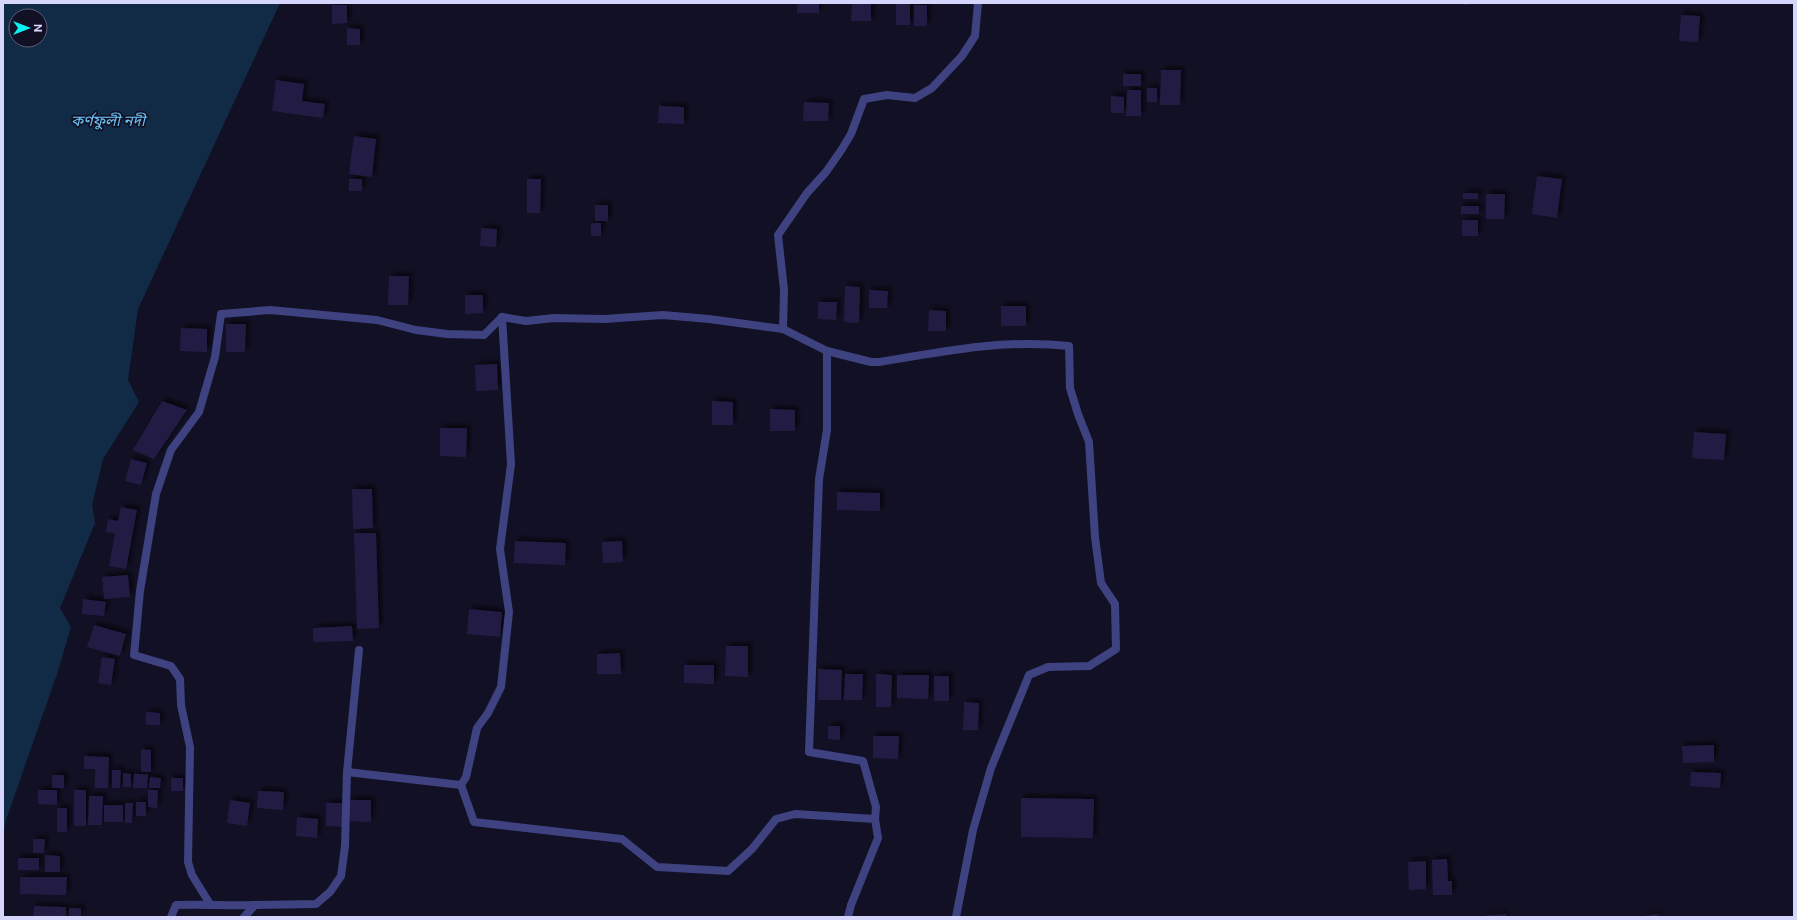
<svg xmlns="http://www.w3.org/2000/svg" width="1797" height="920" font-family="'Public Sans','Noto Sans Bengali',sans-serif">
	<defs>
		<filter id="shadow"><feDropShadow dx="3.5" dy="-3.5" stdDeviation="2" flood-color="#0009"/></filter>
	</defs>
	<rect width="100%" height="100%" fill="#121024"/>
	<path fill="#112b47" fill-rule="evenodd" d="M3 3H280L138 309 128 380 139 402 103 459 92 505 95 523 60 608 71 627 57 674 6 820 3 838ZM16 16H40V40H16Z"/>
	<g fill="#211d44" filter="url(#shadow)">
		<rect x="797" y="3" width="22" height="10"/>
		<path d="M852 3H871V21H851Z"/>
		<path d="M1462 3H1473V4L1463 5Z"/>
		<rect x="896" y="4" width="14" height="21"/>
		<path d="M332 5H347V23L332 24Z"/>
		<rect x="914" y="5" width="13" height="21"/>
		<path d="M1681 15 1700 16 1698 42 1679 41Z"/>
		<path d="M347 28 360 29V45H347Z"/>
		<path d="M1161 70H1181L1180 105H1160Z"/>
		<rect x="1123" y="74" width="18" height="12"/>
		<path d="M276 80 304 84 302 101 325 104 323 118 272 111Z"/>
		<rect x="1147" y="88" width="10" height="14"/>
		<path d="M1127 90H1141V116H1126Z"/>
		<path d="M1111 96 1124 97V113H1111Z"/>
		<path d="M804 102 829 103 828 121H803Z"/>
		<path d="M659 106 684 107V124L658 123Z"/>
		<path d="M354 136 376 139 372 177 349 174Z"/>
		<path d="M1537 176 1562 179 1557 218 1532 214Z"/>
		<rect x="349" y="179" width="13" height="12"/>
		<path d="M527 179H541L540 213H527Z"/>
		<rect x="1463" y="193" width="15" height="6"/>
		<path d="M1486 194H1505L1504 219H1486Z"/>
		<rect x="595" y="205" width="13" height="16"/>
		<rect x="1461" y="206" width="18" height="8"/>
		<rect x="1462" y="220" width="16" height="16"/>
		<rect x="591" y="223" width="10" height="13"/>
		<path d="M481 228 497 229 496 247 480 246Z"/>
		<path d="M389 276H409L408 305H388Z"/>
		<path d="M845 286 860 287 859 323 844 322Z"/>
		<path d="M869 290 888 291 887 308H869Z"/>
		<path d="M465 295H483V313L465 314Z"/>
		<path d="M818 302H837L836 320 818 319Z"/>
		<rect x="1001" y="306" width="25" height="20"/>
		<path d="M929 310 946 311V331H928Z"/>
		<path d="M226 324H246L245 352H226Z"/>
		<path d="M181 328 207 329V352L180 351Z"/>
		<path d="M497 364 498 390 476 391 475 365Z"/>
		<path d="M162 401 187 410 154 459 133 450Z"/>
		<path d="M712 401 733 402V425H712Z"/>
		<path d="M770 409 795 410V431H770Z"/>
		<path d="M440 428H467L466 457 440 456Z"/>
		<path d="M1694 432 1726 434 1724 460 1692 458Z"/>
		<path d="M131 459 147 463 141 485 125 481Z"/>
		<path d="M352 489H372L373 528 353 529Z"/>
		<path d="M837 492 880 493V511L837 510Z"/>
		<path d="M121 507 137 510 126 569 109 566 115 533 106 532 108 519 118 521Z"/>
		<path d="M354 533H376L379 628 357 629Z"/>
		<path d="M515 541 566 543 565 565 514 563Z"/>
		<path d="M622 541 623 562 603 563 602 542Z"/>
		<path d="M128 575 130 597 104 599 102 577Z"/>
		<path d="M83 599 106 602 104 616 82 614Z"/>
		<path d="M469 609 502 612 500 637 467 634Z"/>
		<path d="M94 625 126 634 120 656 87 647Z"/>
		<path d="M352 626 353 641 313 642V628Z"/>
		<path d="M726 646H748V677L725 676Z"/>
		<path d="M620 653 621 674H597V654Z"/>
		<path d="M102 657 115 659 111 685 98 683Z"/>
		<path d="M684 665H714V684L684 683Z"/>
		<path d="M818 669 842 670 841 700H818Z"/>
		<path d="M845 674H863L862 700H844Z"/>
		<path d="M876 674 892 675 891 707H876Z"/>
		<path d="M897 675H929L928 699 897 698Z"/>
		<rect x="934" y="676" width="15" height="25"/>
		<path d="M964 702 979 703 978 730H963Z"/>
		<path d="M146 712 160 713V725H146Z"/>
		<path d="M828 726H840V740L828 739Z"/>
		<path d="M873 736H899L898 759 873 758Z"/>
		<path d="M1714 745V762L1683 763 1682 746Z"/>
		<path d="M141 749 151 750V772H141Z"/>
		<path d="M84 756 109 757 108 788H95V769H84Z"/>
		<path d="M112 770H121L120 788H112Z"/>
		<path d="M1691 772 1721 773 1720 788 1690 786Z"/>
		<path d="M123 773 131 774V787H123Z"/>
		<path d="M134 774H148L147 788H133Z"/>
		<rect x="52" y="775" width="12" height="13"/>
		<path d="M150 777 161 778 160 788H149Z"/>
		<rect x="171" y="778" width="12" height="13"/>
		<path d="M38 790H57V805L38 804Z"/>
		<rect x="74" y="790" width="12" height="36"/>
		<path d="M148 790H158L157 808 148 807Z"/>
		<path d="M258 791 284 792 283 810 257 808Z"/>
		<path d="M89 796H103L102 825H88Z"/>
		<path d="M1021 798 1094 799 1093 838 1021 837Z"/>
		<path d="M230 800 250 803 247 826 227 823Z"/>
		<path d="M350 800H371V822L350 821Z"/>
		<rect x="136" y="802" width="10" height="14"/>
		<path d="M125 803H133L132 823H125Z"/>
		<path d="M326 803H343V827L326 826Z"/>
		<rect x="104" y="805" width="19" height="17"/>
		<rect x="57" y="808" width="10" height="24"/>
		<path d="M297 817 318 819 317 838 296 836Z"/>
		<path d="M33 839H45L44 853H33Z"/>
		<path d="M45 855 60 856V872H45Z"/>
		<rect x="18" y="858" width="21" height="12"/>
		<path d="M1447 859 1448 881H1452V895H1433L1432 860Z"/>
		<path d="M1426 861V889L1409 890 1408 862Z"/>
		<path d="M20 877H67L66 895 20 894Z"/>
		<path d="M34 906 66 907V917H33Z"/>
		<rect x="69" y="908" width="12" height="9"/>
		<path d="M1506 914V917H1481V916Z"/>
		<path d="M1658 914 1659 917H1643V916Z"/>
	</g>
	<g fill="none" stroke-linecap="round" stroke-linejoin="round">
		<g stroke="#3e4281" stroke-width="8">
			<path d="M827 351V430L819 479 809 752 863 761 876 807 875 819"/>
			<path d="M359 650 347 772 461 785 474 822 622 839 657 867 728 871 752 849 776 819 795 814 875 819 878 838 851 905 848 917"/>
			<path d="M461 785 466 777 477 728 488 713 501 687 509 612 500 549 511 464 502 317 526 321 554 318 604 319 663 315 709 319 783 329 827 351 871 362H880C944 351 1004 339 1069 346L1070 388 1078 414 1089 442 1095 537 1101 583 1115 604 1116 649 1089 666 1048 667 1029 675 991 768 973 830 956 917"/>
			<path d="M210 904 192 875 188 862 190 747 181 705 180 679 171 666 134 655 140 591 156 494 171 450 199 412 215 357 221 314 270 310 377 320 416 330 447 334 484 335 502 317"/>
			<path d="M171 917 176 905C203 904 229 906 255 905"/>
			<path d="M244 917 255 905 316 904 330 892 341 876 345 846 347 772"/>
		</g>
		<path stroke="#3e4281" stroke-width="8" d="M783 329 784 290 778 235 807 193 826 172 842 149 851 134 864 99 887 95 915 98 932 88 962 56 975 36 978 3"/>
	</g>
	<g text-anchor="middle" stroke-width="3.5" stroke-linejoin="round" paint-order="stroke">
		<g font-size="15" font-style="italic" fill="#6ac4f6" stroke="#121024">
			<text x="108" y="126">কর্ণফুলী নদী</text>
		</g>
	</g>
	<rect width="1797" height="920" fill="none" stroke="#d6d6fd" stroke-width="8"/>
	<g transform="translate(28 28) rotate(90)"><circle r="19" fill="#121024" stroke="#605f7b"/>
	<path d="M0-3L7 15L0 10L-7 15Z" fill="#0ef0f0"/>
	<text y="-6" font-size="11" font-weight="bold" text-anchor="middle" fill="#d6d6fd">N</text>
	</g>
</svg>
